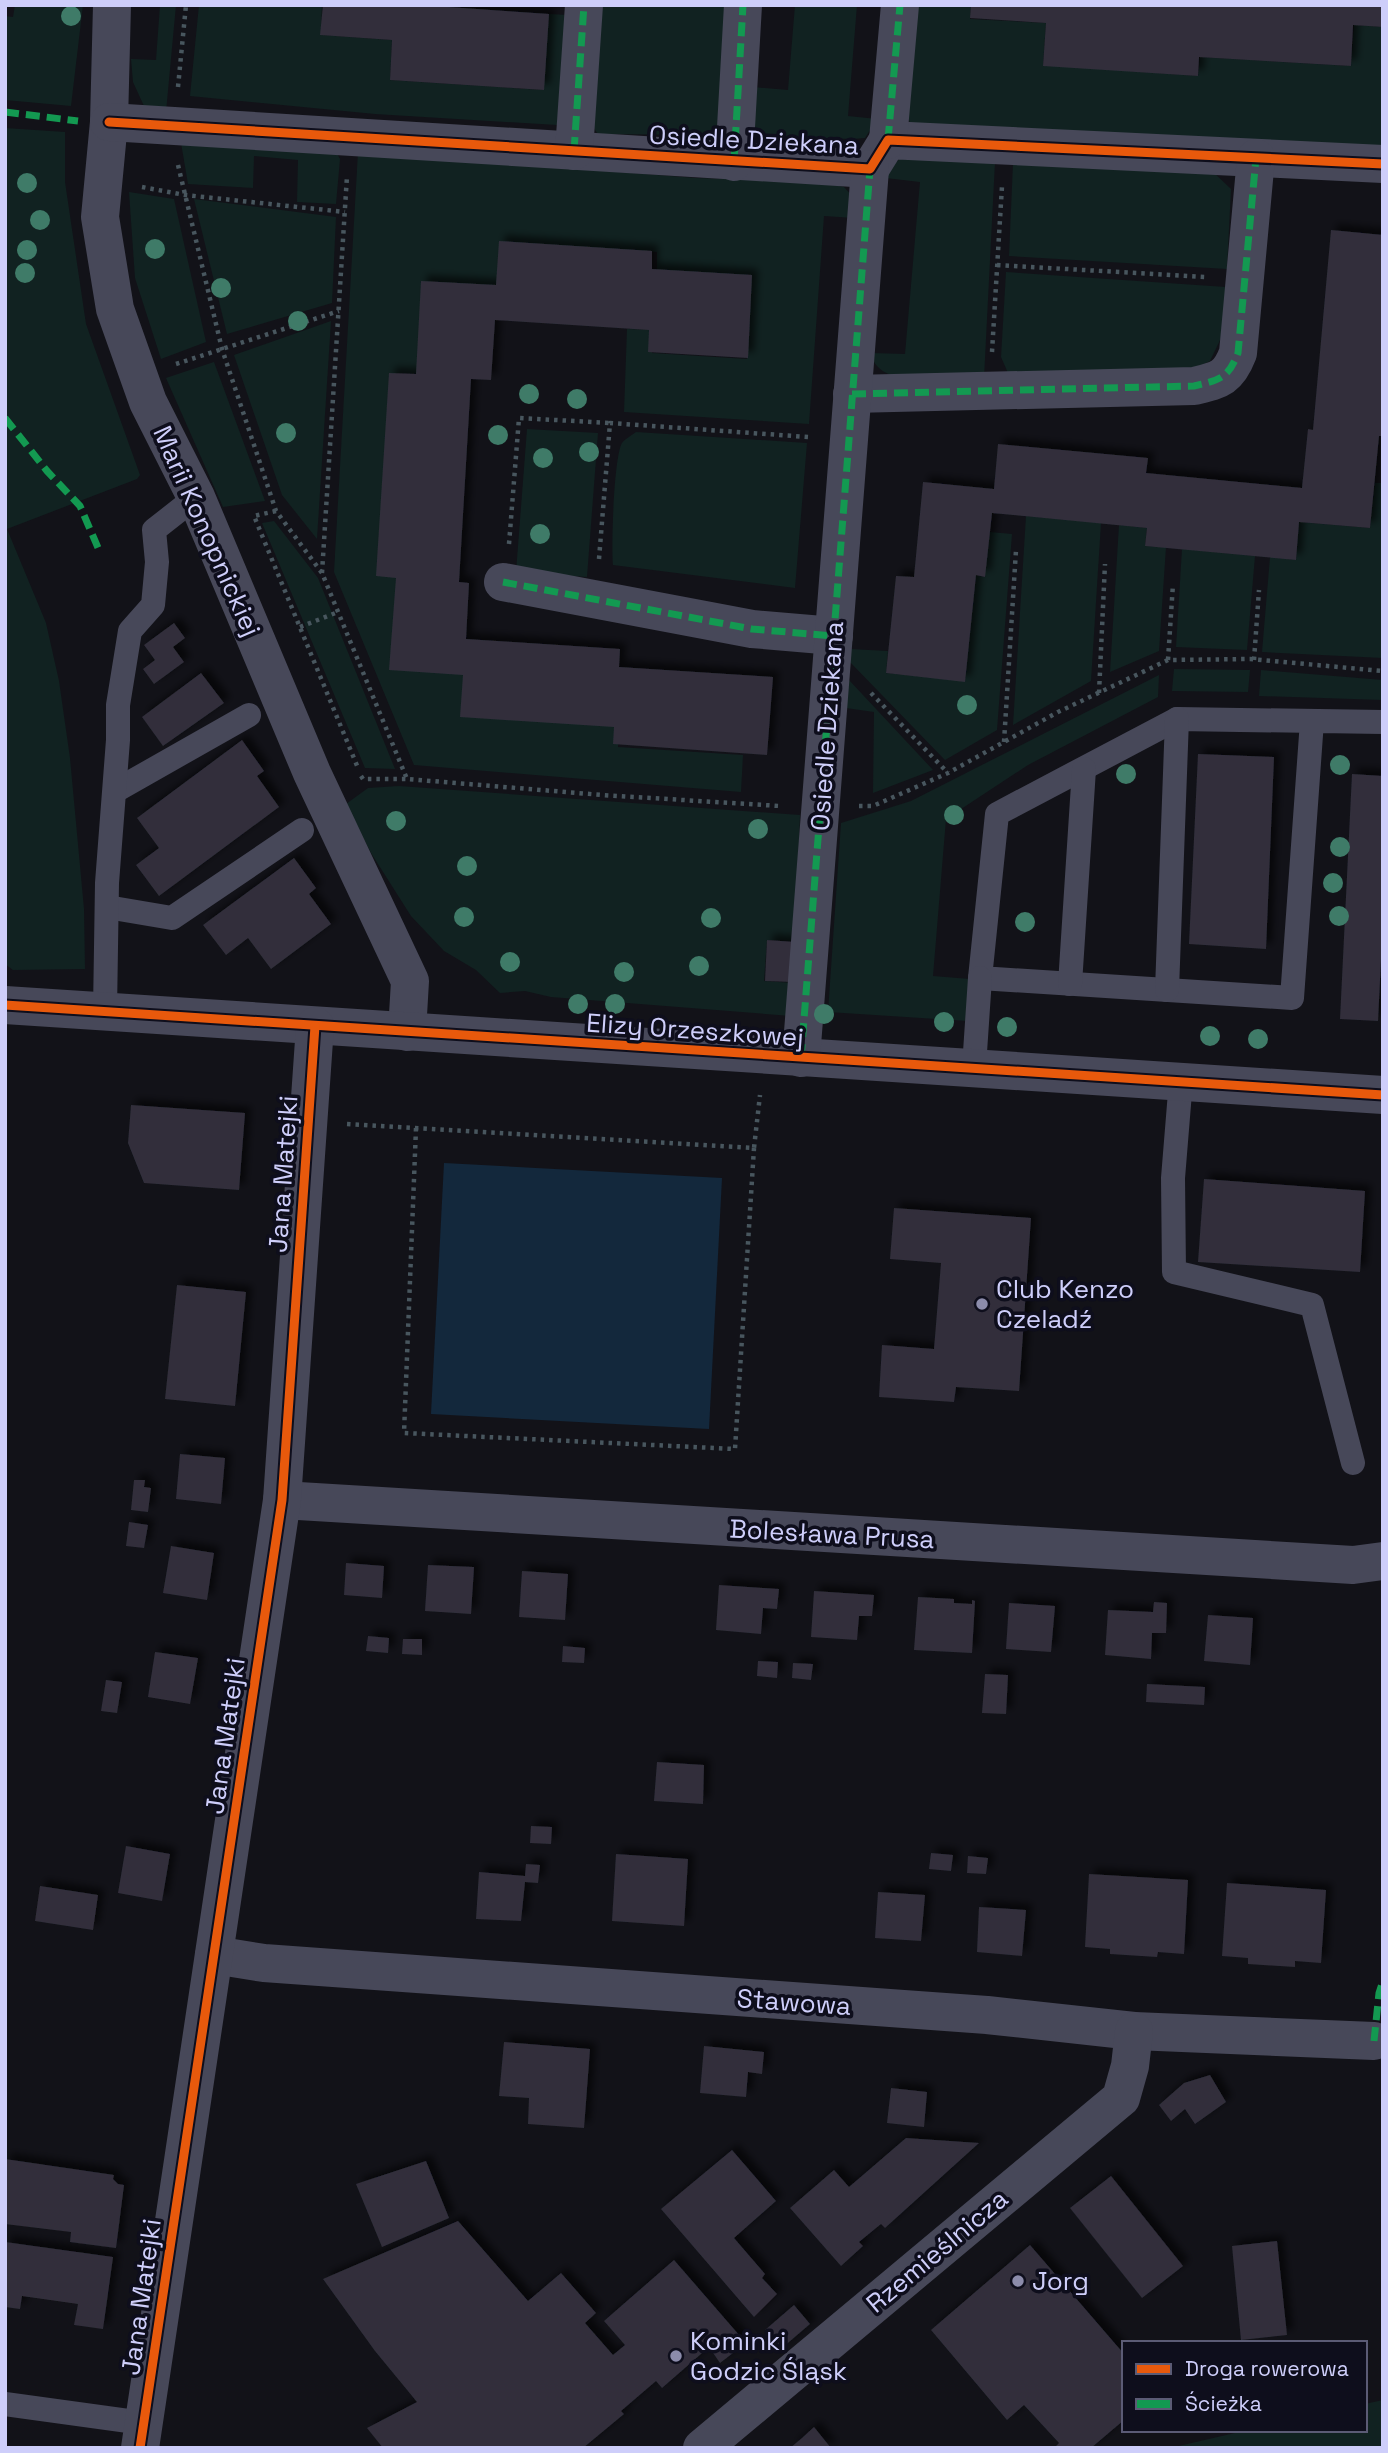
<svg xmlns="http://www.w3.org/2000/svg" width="1388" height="2453" font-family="'Space Grotesk',sans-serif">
	<defs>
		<filter id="shadow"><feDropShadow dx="6" dy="-6" stdDeviation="3.5" flood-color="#0009"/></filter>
	</defs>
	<rect width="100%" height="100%" fill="#121218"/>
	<g fill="#112221">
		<path d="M15 5H83L71 106 5 100V16L13 17Z"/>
		<path d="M160 5H176L166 112 144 106 133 82 131 59 156 60Z"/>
		<path d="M199 5H322L321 35 392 40 390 80 543 90 549 14 568 15 557 125 375 114 190 96Z"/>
		<path d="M595 5H727L717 135 598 134 588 120Z"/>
		<path d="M795 5H857L848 116 877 119 865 138 853 139 774 137 760 134 752 123 753 87 788 90Z"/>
		<path d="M912 5H971L970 19 1046 23 1043 65 1198 76 1200 57 1351 66 1354 25 1383 27V150L911 125 905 111Z"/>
		<path d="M5 128 65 132V182L86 324 140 475 137 479 7 529 46 623 59 681 70 758 84 909 85 969 13 970 5 964Z"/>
		<path d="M180 137 335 150 340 159 336 204 297 202 298 160 254 156 253 188 188 184Z"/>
		<path d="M358 152 696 178 821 182 844 187 853 197 854 218 824 216 809 424 624 412 627 329 654 330 652 353 747 359 751 278 657 272V252L503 243 501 285 422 374 396 373 382 573 400 574 467 673 619 726 618 747 743 755 741 792 414 765 334 572Z"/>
		<path d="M901 158 995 162 984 378C955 378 877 392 871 353L905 354 920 182 886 178 887 169Z"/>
		<path d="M1013 163 1212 171 1231 189 1227 269 1009 256Z"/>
		<path d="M129 192 174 199 206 342 161 359 135 278Z"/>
		<path d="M194 199 336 217 332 303 227 334Z"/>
		<path d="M1006 272 1226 287 1221 338 1210 361 1191 370 1008 373 1001 357Z"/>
		<path d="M331 321 317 539 282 495 234 355Z"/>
		<path d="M214 362 265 501 223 507 166 378Z"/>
		<path d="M527 429 598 433 587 577 516 572Z"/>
		<path d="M636 432 807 443 795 588 613 565C611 546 614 456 622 443 625 439 632 435 636 432Z"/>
		<path d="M1375 483H1383V658L1262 652 1270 557 1296 560 1299 522 1370 528Z"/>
		<path d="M1026 516 1101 523 1091 681 1013 725Z"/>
		<path d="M274 521 318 578 395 769 365 768 262 523Z"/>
		<path d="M1119 525 1147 528 1145 546 1166 547 1159 651 1110 672Z"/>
		<path d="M990 532 1012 534 997 730 945 760 849 661 850 649 888 651 886 673 965 681 976 575 984 577Z"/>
		<path d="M1182 549 1255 556 1247 650 1176 647Z"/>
		<path d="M1174 669 1250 670 1248 692 1172 691Z"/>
		<path d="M1261 670 1383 680V700L1259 696Z"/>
		<path d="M1159 675 1158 697 1028 765 946 819 933 976 970 979 968 1021 828 1012 841 823 911 801Z"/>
		<path d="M848 679 933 770 873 793 874 712 846 708Z"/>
		<path d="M399 786 800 815 795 941 767 940 764 981 793 983 791 1016 551 997 525 991 500 993 476 970 444 951 411 916 371 853 346 804 368 788Z"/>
		<path d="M1383 2400V2448H1170L1248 2430H1365V2404Z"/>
	</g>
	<path fill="#13283c" d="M444 1163 722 1178 709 1429 431 1414Z"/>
	<g fill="#302f3b" filter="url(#shadow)">
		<path d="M323 5H420L549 14 544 90 390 80 392 40 320 35Z"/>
		<path d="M971 5H1383V27L1353 25 1351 66 1199 57 1198 76 1043 66 1046 23 970 18Z"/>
		<path d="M1331 230 1383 235V436H1379L1370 528 1299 522 1296 560 1145 546 1147 528 992 513 985 577 976 575 965 682 886 673 896 576 914 577 923 482 994 489 998 444 1148 458 1146 473 1302 488 1308 429 1313 430Z"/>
		<path d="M499 241 652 251V269L752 275 748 358 648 352 649 330 495 320 491 380 471 379 459 582 469 583 466 639 620 649 619 667 773 677 767 755 613 744 614 727 460 717 463 675 389 670 396 578 376 576 389 373 416 374 421 281 496 285Z"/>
		<path d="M174 623 185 638 173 647 184 662 154 684 143 669 155 660 144 645Z"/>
		<path d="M201 673 224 703 163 746 142 717Z"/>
		<path d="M242 740 264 771 257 776 279 807 159 896 136 865 159 848 137 818Z"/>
		<path d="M1198 754 1274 757 1266 949 1189 944Z"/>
		<path d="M1352 774 1383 776V918L1378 1021 1340 1019Z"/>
		<path d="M294 858 316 888 309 894 331 924 271 969 248 938 226 955 203 925Z"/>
		<path d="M767 940 795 942 793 982 765 981Z"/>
		<path d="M131 1105 245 1113 239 1190 144 1183 128 1143Z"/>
		<path d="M1204 1179 1365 1191 1360 1272 1198 1262Z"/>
		<path d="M894 1208 1031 1218 1019 1391 956 1387 954 1402 879 1397 882 1345 934 1349 941 1263 890 1259Z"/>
		<path d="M177 1285 246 1292 235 1406 165 1399Z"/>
		<path d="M180 1454 225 1458 221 1504 176 1499Z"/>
		<path d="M134 1480H145L144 1487 151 1488 148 1512 131 1510Z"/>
		<path d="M129 1522 148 1525 144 1548 126 1546Z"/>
		<path d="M171 1546 214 1553 207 1600 163 1593Z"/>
		<path d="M346 1563 384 1566 382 1598 344 1595Z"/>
		<path d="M428 1565 474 1567 471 1614 425 1611Z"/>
		<path d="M522 1571 568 1574 565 1620 519 1617Z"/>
		<path d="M719 1585 779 1589 777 1609 763 1608 761 1634 716 1630Z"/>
		<path d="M814 1591 874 1595 872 1616H859L857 1640 811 1637Z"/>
		<path d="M918 1597 954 1599V1603L972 1604V1600L975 1601 972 1653 914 1650Z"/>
		<path d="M1154 1602 1167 1603 1166 1633H1152L1151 1659 1105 1655 1108 1610 1153 1612Z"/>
		<path d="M1009 1603 1055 1606 1051 1652 1006 1649Z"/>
		<path d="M1208 1615 1253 1618 1250 1665 1204 1661Z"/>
		<path d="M368 1636 389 1638 388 1653 366 1651Z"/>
		<path d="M403 1639H422V1655L402 1654Z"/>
		<path d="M563 1646 585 1648 584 1663 562 1662Z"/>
		<path d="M155 1652 198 1658 190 1704 148 1697Z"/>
		<path d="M758 1661 778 1662 777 1678 757 1676Z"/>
		<path d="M793 1663 813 1664 811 1680 792 1678Z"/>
		<path d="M985 1674 1008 1675 1006 1714 982 1713Z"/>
		<path d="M106 1680 122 1682 117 1713 101 1711Z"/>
		<path d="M1147 1684 1205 1687 1204 1705 1146 1702Z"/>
		<path d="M657 1762 704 1765 703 1804 654 1801Z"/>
		<path d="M531 1826 552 1827 551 1844 530 1843Z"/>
		<path d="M126 1846 170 1854 162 1901 118 1893Z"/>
		<path d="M931 1853 953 1855 951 1871 929 1869Z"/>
		<path d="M616 1854 688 1859 684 1926 612 1921Z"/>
		<path d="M968 1856 988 1858 986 1874 967 1873Z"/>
		<path d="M526 1864 540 1865 538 1883 525 1882 521 1921 476 1919 479 1872 525 1876Z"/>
		<path d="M1089 1874 1188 1880 1184 1954 1158 1952 1157 1957 1110 1954V1949L1085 1947Z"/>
		<path d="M1227 1883 1326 1890 1321 1963 1295 1961V1967L1248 1964V1958L1222 1956Z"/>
		<path d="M40 1886 98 1895 93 1930 35 1921Z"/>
		<path d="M878 1892 925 1895 921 1941 875 1938Z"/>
		<path d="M979 1907 1026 1910 1022 1956 977 1952Z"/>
		<path d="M504 2042 590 2049 584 2128 528 2124 529 2098 499 2096Z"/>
		<path d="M704 2046 764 2052 762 2074 748 2072 746 2097 700 2093Z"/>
		<path d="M1210 2075 1226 2102 1195 2124 1185 2109 1171 2121 1159 2105 1184 2083Z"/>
		<path d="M891 2088 927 2092 924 2127 887 2123Z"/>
		<path d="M906 2138 979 2143 885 2228 881 2224 859 2242 863 2246 841 2266 790 2208 834 2170 849 2187Z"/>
		<path d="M732 2150 776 2201 734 2238 765 2274 762 2278 777 2294 754 2317 661 2209Z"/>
		<path d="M5 2159 114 2175 113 2179 118 2184 124 2185 116 2248 70 2242 71 2232 5 2224Z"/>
		<path d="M426 2161 449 2218 382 2247 356 2184Z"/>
		<path d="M1111 2176 1183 2266 1142 2298 1070 2208Z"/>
		<path d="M458 2221 528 2301 561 2273 596 2313 585 2323 613 2355 625 2345 604 2321 674 2260 746 2343 720 2363 709 2347 662 2388 656 2381 621 2411 624 2414 583 2448H383L367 2428 417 2402 375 2351 323 2279Z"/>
		<path d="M1277 2241 1287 2335 1241 2340 1232 2246Z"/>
		<path d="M5 2242 113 2257 103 2329 74 2325 78 2304 22 2296 20 2309 5 2307Z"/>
		<path d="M1030 2245 1124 2354V2420L1091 2448H1054L1059 2443 1024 2405 1007 2420 931 2330Z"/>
		<path d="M794 2305 810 2324 782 2348 765 2330Z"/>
		<path d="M814 2427 831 2448H790L802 2438Z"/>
	</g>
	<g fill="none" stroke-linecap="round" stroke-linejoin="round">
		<g stroke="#48565e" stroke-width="4.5" stroke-dasharray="3.5 5" stroke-linecap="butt">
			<path d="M178 87 186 5"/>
			<path d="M178 165 222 349 276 511 322 573 407 779 602 795 780 806"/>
			<path d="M142 187 185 195 345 212"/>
			<path d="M997 265 1205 277"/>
			<path d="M992 352 1002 186"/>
			<path d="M176 364 339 311"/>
			<path d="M276 511 254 516 358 768"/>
			<path d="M509 544 519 418 610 423"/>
			<path d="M599 559 610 423 808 437"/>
			<path d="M322 573 347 176"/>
			<path d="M300 627 338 612"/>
			<path d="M1168 660 1173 584"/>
			<path d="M1254 660 1259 590"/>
			<path d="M871 693 948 773"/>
			<path d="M1099 693 1105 564"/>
			<path d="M1004 742 1016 550"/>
			<path d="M361 776 363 779H407"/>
			<path d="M859 806H873L948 773 1058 712 1168 660 1250 659 1383 671"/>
			<path d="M347 1124 754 1148 760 1095"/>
			<path d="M416 1128 404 1433 735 1449 754 1148"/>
		</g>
		<g stroke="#474859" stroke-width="24">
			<path d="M1312 721 1292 998 980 978 997 814 1177 719 1383 722"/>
			<path d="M115 791 249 715"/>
			<path d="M107 907 172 918 302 830"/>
			<path d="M1070 984 1084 769"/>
			<path d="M1167 990 1177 719"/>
			<path d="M105 1011 107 883 118 740V705L130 631 153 605 157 562 154 530 196 497"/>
			<path d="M974 1067 980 978"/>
			<path d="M1181 1080 1173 1178 1174 1272 1312 1305 1353 1463"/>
			<path d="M5 2404 143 2423"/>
		</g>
		<g stroke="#474859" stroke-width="38">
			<path d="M112 5 109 122 100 217 115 309 148 402 196 497 312 773 410 981 407 1032"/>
			<path d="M109 122 870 169 888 140 1383 164"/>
			<path d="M888 140 900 5"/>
			<path d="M574 151 584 5"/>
			<path d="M734 162 743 5"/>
			<path d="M852 394 1194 386C1219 380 1228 379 1238 353L1256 158"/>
			<path d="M503 582 752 629 834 636"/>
			<path d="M5 1005 1383 1095"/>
			<path d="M801 1058 870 169"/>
			<path d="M282 1500 1353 1565 1383 1561"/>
			<path d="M214 1955 264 1963 987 2015 1134 2031 1374 2041"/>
			<path d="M140 2448 282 1500 315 1026"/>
			<path d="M702 2448 1121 2098 1130 2066 1134 2031"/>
		</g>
		<g stroke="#139951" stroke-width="7" stroke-dasharray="14 7" stroke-linecap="butt">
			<path d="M5 112 78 121"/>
			<path d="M888 140 900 5"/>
			<path d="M574 151 584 5"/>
			<path d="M734 162 743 5"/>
			<path d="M852 394 1194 386C1219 380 1228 379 1238 353L1256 158"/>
			<path d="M5 418 47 471 80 506 99 550"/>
			<path d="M503 582 752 629 834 636"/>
			<path d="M801 1058 870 169"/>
			<path d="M1374 2041 1379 1993 1383 1981"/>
		</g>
		<defs>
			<g id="cycleway">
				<path d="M109 122 870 169 888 140 1383 164"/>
				<path d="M5 1005 1383 1095"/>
				<path d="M140 2448 282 1500 315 1026"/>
			</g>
		</defs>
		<use href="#cycleway" stroke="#0e0e1c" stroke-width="13"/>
		<use href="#cycleway" stroke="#e8590c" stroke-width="9"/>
	</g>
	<g fill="#3f7b68">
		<circle cx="71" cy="16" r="10"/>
		<circle cx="27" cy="183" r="10"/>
		<circle cx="40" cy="220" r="10"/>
		<circle cx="155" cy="249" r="10"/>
		<circle cx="27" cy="250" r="10"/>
		<circle cx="25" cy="273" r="10"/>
		<circle cx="221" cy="288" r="10"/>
		<circle cx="298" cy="321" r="10"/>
		<circle cx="529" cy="394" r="10"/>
		<circle cx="577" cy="399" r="10"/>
		<circle cx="286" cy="433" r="10"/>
		<circle cx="498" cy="435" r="10"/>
		<circle cx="589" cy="452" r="10"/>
		<circle cx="543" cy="458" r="10"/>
		<circle cx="540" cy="534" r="10"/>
		<circle cx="967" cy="705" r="10"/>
		<circle cx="1340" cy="765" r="10"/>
		<circle cx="1126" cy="774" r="10"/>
		<circle cx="954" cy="815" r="10"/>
		<circle cx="396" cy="821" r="10"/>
		<circle cx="758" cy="829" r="10"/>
		<circle cx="1340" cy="847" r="10"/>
		<circle cx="467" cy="866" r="10"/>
		<circle cx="1333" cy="883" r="10"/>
		<circle cx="1339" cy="916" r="10"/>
		<circle cx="464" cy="917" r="10"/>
		<circle cx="711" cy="918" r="10"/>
		<circle cx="1025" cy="922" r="10"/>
		<circle cx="510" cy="962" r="10"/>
		<circle cx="699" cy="966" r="10"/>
		<circle cx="624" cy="972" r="10"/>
		<circle cx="578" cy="1004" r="10"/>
		<circle cx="615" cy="1004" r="10"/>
		<circle cx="824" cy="1014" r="10"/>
		<circle cx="944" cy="1022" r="10"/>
		<circle cx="1007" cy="1027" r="10"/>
		<circle cx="1210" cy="1036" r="10"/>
		<circle cx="1258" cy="1039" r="10"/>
	</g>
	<g fill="#8c8cab" stroke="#0e0e1c" stroke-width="2.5">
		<circle cx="982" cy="1304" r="7"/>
		<circle cx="1018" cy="2281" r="7"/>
		<circle cx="676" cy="2356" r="7"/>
	</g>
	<g text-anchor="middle" stroke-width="7" stroke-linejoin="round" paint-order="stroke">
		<g font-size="26" fill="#cecefa" stroke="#0e0e1c">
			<text transform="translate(754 140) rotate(3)" y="9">Osiedle Dziekana</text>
			<text transform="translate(207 531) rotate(66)" y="9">Marii Konopnickiej</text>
			<text transform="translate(827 726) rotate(-86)" y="9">Osiedle Dziekana</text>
			<text transform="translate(695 1030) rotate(4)" y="9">Elizy Orzeszkowej</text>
			<text transform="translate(283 1174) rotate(-86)" y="9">Jana Matejki</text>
			<text transform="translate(832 1534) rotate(3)" y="9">Bolesława Prusa</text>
			<text transform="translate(225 1736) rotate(-82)" y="9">Jana Matejki</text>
			<text transform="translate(794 2002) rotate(4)" y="9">Stawowa</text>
			<text transform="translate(937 2251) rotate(-40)" y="9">Rzemieślnicza</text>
			<text transform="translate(141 2297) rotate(-82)" y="9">Jana Matejki</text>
		</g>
		<g font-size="26" fill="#cecefa" stroke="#0e0e1c" text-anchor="start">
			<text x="996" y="1298">Club Kenzo<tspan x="996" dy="30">Czeladź</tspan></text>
			<text x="1032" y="2290">Jorg</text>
			<text x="690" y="2350">Kominki<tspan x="690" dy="30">Godzic Śląsk</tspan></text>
		</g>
	</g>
	<rect width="1388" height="2453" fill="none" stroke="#cecefa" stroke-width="14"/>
	<rect x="1122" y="2341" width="245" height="91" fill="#0e0e1c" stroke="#5b5b75" stroke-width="2"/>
	<rect x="1136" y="2364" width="35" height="10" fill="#e8590c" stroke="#5b5b75" stroke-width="2"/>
	<text x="1185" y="2376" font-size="21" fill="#cecefa">Droga rowerowa</text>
	<rect x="1136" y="2399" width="35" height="10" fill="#139951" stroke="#5b5b75" stroke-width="2"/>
	<text x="1185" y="2411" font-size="21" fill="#cecefa">Ścieżka</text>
</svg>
